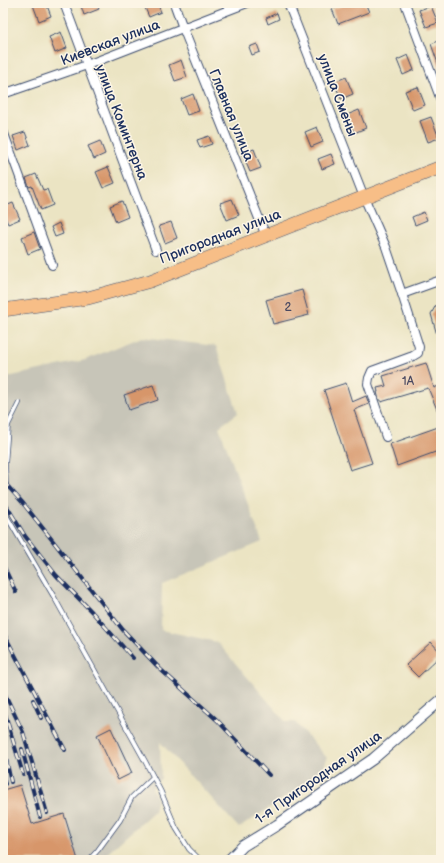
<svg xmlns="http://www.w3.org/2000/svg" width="444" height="863" font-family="'Balsamiq Sans',sans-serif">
	<rect width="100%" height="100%" fill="#fcf5e5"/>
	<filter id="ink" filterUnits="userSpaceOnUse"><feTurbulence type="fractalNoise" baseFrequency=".025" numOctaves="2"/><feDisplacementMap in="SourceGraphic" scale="8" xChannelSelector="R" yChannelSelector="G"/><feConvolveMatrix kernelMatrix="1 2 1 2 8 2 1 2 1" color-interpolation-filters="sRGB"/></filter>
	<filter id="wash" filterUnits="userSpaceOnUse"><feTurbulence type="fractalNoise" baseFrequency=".012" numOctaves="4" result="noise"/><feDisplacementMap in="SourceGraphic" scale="16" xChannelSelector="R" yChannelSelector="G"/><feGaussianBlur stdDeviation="0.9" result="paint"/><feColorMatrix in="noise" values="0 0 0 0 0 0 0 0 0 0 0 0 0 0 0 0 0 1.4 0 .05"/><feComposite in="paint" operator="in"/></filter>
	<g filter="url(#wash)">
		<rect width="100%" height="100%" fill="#ebe4c3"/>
		<path fill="#c7c5b8" d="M142 337 216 346 238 413 219 427 262 542 162 583 161 630 217 642 286 722H295L327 758 322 773 239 828 160 742 161 778 152 788 157 798 154 811 100 860H3V378L85 360Z"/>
		<g id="blocks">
			<g fill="#d7966a">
				<path d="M38 3H46L51 16 39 21 33 5Z"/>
				<path d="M80 3H96L99 9 84 15Z"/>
				<path d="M143 3H157L161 12 149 17Z"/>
				<path d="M349 3H365L369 12 338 24 332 9Z"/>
				<path d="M431 6 438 23 426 27 419 10Z"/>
				<path d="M277 13 279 19 268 24 266 18Z"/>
				<path d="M61 32 67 48 55 53 49 37Z"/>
				<path d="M441 40V69H440L431 44Z"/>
				<path d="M257 44 260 52 252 55 249 47Z"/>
				<path d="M408 55 414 70 403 75 397 60Z"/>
				<path d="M181 60 187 77 175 81 169 65Z"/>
				<path d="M346 77 353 94 341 99 334 82Z"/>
				<path d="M418 87 425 105 413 110 405 91Z"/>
				<path d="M193 94 199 111 187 115 181 99Z"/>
				<path d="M359 110 366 128 354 133 347 115Z"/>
				<path d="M431 117 439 138 428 142 420 121Z"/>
				<path d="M317 127 323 142 311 147 305 132Z"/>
				<path d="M25 132 30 145 18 150 13 136Z"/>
				<path d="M209 136 212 144 200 148 197 140Z"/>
				<path d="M100 141 105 154 94 159 88 146Z"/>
				<path d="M254 149 261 168 250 172 242 153Z"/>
				<path d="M331 154 335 164 322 169 318 159Z"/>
				<path d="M108 167 115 183 103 188 96 172Z"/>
				<path d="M36 174 43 190 47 189 53 205 41 210 32 186 29 187 26 178Z"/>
				<path d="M232 199 239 215 227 220 220 203Z"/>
				<path d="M122 201 128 217 116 222 110 206Z"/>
				<path d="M13 203 20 219 8 224 3 212V207Z"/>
				<path d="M424 212 427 220 415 225 412 217Z"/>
				<path d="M171 222 177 238 165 243 159 226Z"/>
				<path d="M59 223 63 234 55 237 51 227Z"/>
				<path d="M34 232 40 249 28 254 22 237Z"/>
				<path d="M302 290 309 315 273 324 266 300Z"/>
				<path d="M441 304V342H439L431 314 436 305Z"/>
				<path d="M426 363 434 388 441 385V419L428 388 381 402V400H379L377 392H378L377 388 386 386 383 376Z"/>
				<path d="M346 383 352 402 366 396 369 404 354 410 372 463 350 470 324 390Z"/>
				<path d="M153 385 158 400 129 410 124 395Z"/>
				<path d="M441 426V450L397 466 390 444Z"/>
				<path d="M431 642 441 653V655L418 677 406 665Z"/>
				<path d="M111 728 132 773 118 780 97 735Z"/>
				<path d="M20 785 32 824 64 814 78 860H6L3 849V790Z"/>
			</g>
		</g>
	</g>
	<g filter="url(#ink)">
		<use href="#blocks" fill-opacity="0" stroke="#3a4a6d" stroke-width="1"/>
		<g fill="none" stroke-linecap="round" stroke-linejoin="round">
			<defs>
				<g id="service">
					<path d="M3 489 6 485 5 465 8 425 19 403"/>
					<path d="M3 510 54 597 145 761 161 792 176 828 189 849 200 860"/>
					<path d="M89 860 98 850 120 820 132 797 153 777"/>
				</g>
				<g id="minor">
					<path d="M64 3 156 250"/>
					<path d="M174 3 183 28 266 236"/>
					<path d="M288 3 364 197 386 247 402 294 441 280"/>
					<path d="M405 3 441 100"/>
					<path d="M3 94 87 65 247 3"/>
					<path d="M3 131 52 265"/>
					<path d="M386 437 368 384 369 378 372 371 413 356 418 353 419 347 402 294"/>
				</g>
				<path id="tertiary" d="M229 860 243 846 277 825 373 759 441 700"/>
				<path id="trunk" d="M3 310 88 298 150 281 441 167"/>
			</defs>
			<use href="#service" stroke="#3a4a6d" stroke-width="5.5"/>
			<use href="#minor" stroke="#3a4a6d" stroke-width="10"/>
			<use href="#tertiary" stroke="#3a4a6d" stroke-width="12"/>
			<use href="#trunk" stroke="#3a4a6d" stroke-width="14"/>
			<use href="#service" stroke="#fff" stroke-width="4"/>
			<use href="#minor" stroke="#fff" stroke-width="8"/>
			<use href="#tertiary" stroke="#fff" stroke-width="10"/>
			<use href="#trunk" stroke="#f7be87" stroke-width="13"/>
			<defs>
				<g id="rail">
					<path d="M3 481 22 502 53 541 123 630 160 669 217 720 269 775"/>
					<path d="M3 500 25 536 56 575 92 612 133 658"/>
					<path d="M3 565 16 592"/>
					<path d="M3 632 65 750"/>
					<path d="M3 690 23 732 47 813"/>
					<path d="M33 700 41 718"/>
					<path d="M3 707 23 774"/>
					<path d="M3 745 11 782"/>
					<path d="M22 749 40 817"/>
					<path d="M3 775 5 784"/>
				</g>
			</defs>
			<use href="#rail" stroke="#1b2f5e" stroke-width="4"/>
			<use href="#rail" stroke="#fcf5e5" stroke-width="2.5" stroke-dasharray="8" stroke-linecap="butt"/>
		</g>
	</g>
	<g text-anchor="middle" stroke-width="3" stroke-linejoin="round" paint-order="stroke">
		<g font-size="12" fill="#4a4961">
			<text x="288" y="311">2</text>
			<text x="408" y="385">1А</text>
		</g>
		<g font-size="14" fill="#1b2f5e" stroke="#fcf5e5">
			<text transform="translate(110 42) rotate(-21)" y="5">Киевская улица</text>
			<text transform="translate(338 95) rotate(69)" y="5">улица Смены</text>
			<text transform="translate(232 115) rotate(68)" y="5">Главная улица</text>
			<text transform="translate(122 122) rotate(69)" y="5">улица Коминтерна</text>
			<text transform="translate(220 236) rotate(-21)" y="5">Пригородная улица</text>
			<text transform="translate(318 777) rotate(-35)" y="5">1-я Пригородная улица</text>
		</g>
	</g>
	<rect width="444" height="863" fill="none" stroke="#fcf5e5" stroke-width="16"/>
</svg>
